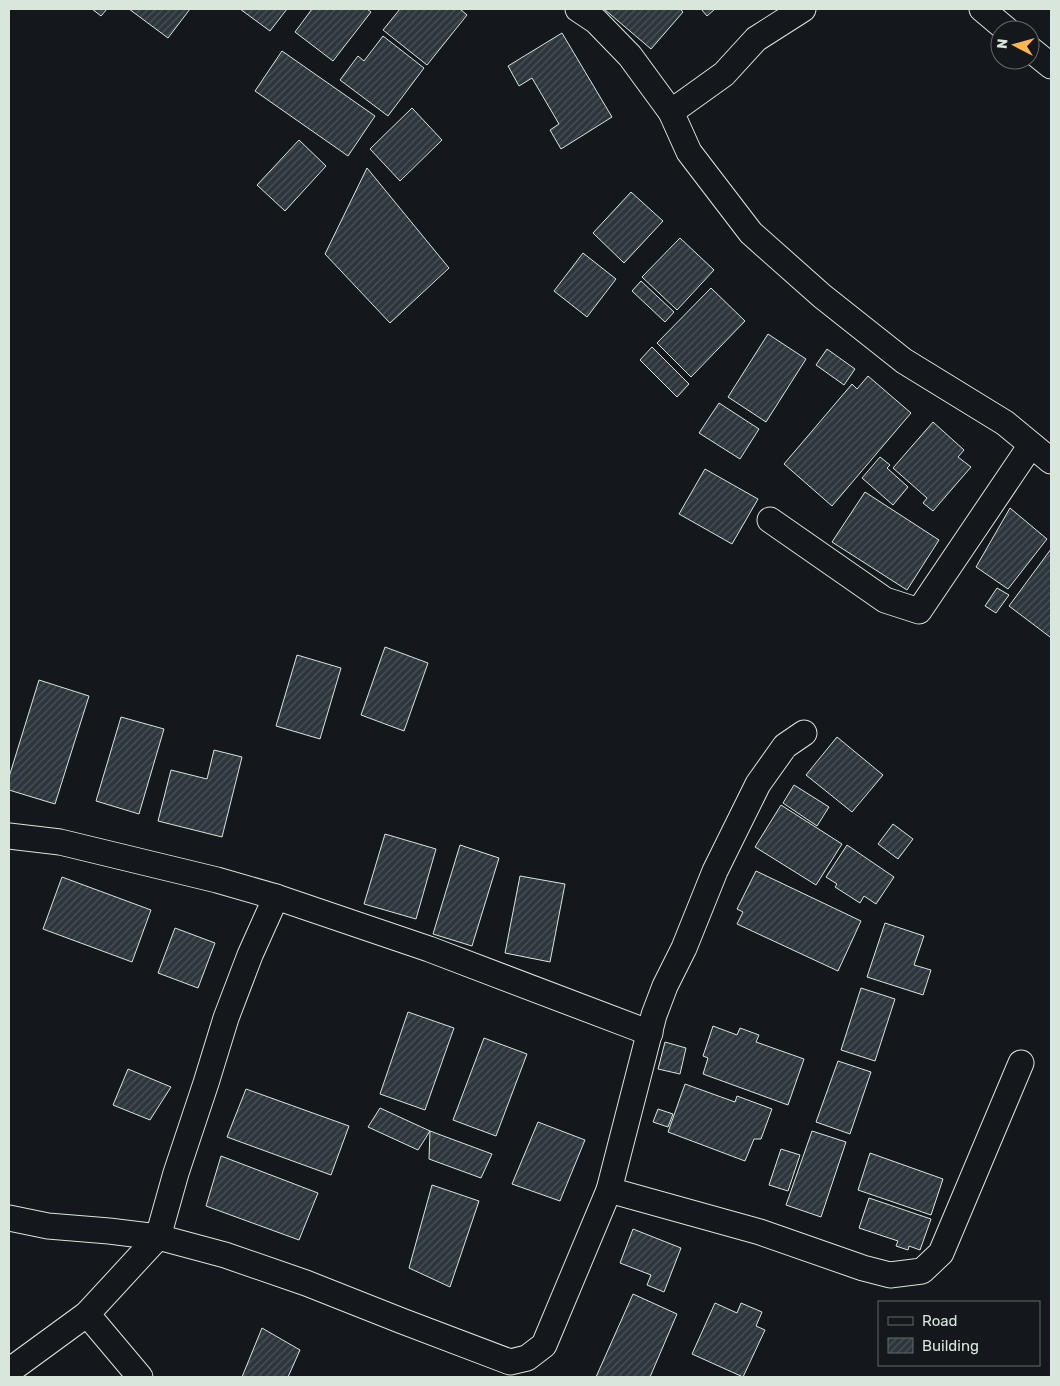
<svg xmlns="http://www.w3.org/2000/svg" width="1060" height="1386" font-family="Rubik,sans-serif">
	<defs>
		<pattern id="building-hatch" width="6" height="6" patternUnits="userSpaceOnUse" patternTransform="scale(1.25)"><rect width="6" height="6" fill="#2c363c"/><path d="M-1 1l2-2M0 6l6-6M5 7l2-2" fill="none" stroke="#4a5358"/></pattern>
	</defs>
	<rect width="100%" height="100%" fill="#14181c"/>
	<g fill="url(#building-hatch)" stroke="#d8e6dc">
		<path d="M92 9H107L101 16Z"/>
		<path d="M129 9H190L168 38Z"/>
		<path d="M240 9H287L270 31Z"/>
		<path d="M312 9H367L371 12 333 61 295 32Z"/>
		<path d="M400 9H460L467 15 427 65 383 30Z"/>
		<path d="M604 9H680L683 12 651 49Z"/>
		<path d="M701 9H715L707 16Z"/>
		<path d="M562 33 612 117 561 149 550 130 559 124 532 78 519 86 508 66Z"/>
		<path d="M383 36 424 68 388 116 340 80 358 56 364 61Z"/>
		<path d="M282 51 375 116 348 156 255 91Z"/>
		<path d="M412 108 442 140 400 181 370 149Z"/>
		<path d="M299 140 326 166 285 211 257 185Z"/>
		<path d="M367 168 449 268 390 323 325 254Z"/>
		<path d="M631 192 663 221 624 263 593 233Z"/>
		<path d="M680 238 714 270 677 310 642 277Z"/>
		<path d="M583 253 616 279 587 317 554 291Z"/>
		<path d="M641 281 674 312 665 322 632 291Z"/>
		<path d="M711 288 745 321 691 377 657 343Z"/>
		<path d="M768 334 806 359 766 422 728 397Z"/>
		<path d="M652 347 689 384 677 397 640 360Z"/>
		<path d="M827 349 855 369 844 385 816 365Z"/>
		<path d="M868 376 911 413 832 506 784 464 852 384 857 389Z"/>
		<path d="M719 403 759 429 740 459 699 433Z"/>
		<path d="M933 422 964 450 958 457 971 467 933 511 923 503 927 498 893 468Z"/>
		<path d="M880 457 890 465 887 468 908 487 893 505 862 478Z"/>
		<path d="M705 469 758 499 732 544 679 514Z"/>
		<path d="M865 492 939 540 907 590 832 542Z"/>
		<path d="M1010 508 1047 539 1008 589 976 567Z"/>
		<path d="M1051 549V635L1050 637 1009 606Z"/>
		<path d="M997 588 1009 595 996 613 985 606Z"/>
		<path d="M385 647 428 663 404 731 361 715Z"/>
		<path d="M297 655 341 668 320 739 276 726Z"/>
		<path d="M39 680 89 696 55 804 9 790V777Z"/>
		<path d="M121 717 164 729 139 814 96 801Z"/>
		<path d="M837 737 883 775 852 812 806 775Z"/>
		<path d="M214 750 242 757 222 837 158 821 171 770 207 779Z"/>
		<path d="M794 785 829 807 817 826 783 803Z"/>
		<path d="M781 805 842 844 816 885 755 847Z"/>
		<path d="M893 824 913 839 898 859 878 844Z"/>
		<path d="M385 834 436 849 416 919 364 904Z"/>
		<path d="M460 845 499 858 472 946 433 934Z"/>
		<path d="M847 845 894 877 876 904 864 896 860 903 835 887 837 884 826 877Z"/>
		<path d="M756 871 861 921 838 971 737 924 743 912 737 909Z"/>
		<path d="M520 876 565 884 550 962 505 953Z"/>
		<path d="M62 877 151 910 132 962 43 929Z"/>
		<path d="M885 923 924 936 914 965 931 970 923 995 867 977Z"/>
		<path d="M175 928 215 943 198 988 158 973Z"/>
		<path d="M861 988 895 999 875 1061 841 1050Z"/>
		<path d="M408 1012 454 1028 425 1110 380 1094Z"/>
		<path d="M713 1026 737 1035 740 1028 759 1035 756 1042 804 1059 788 1105 703 1074 708 1058 703 1056Z"/>
		<path d="M484 1038 527 1054 496 1136 453 1120Z"/>
		<path d="M665 1042 686 1048 680 1074 658 1069Z"/>
		<path d="M838 1061 871 1072 850 1134 816 1122Z"/>
		<path d="M128 1069 171 1087 150 1120 113 1105Z"/>
		<path d="M685 1084 735 1102 737 1096 772 1109 761 1139H754L745 1161 668 1132Z"/>
		<path d="M246 1089 349 1126 331 1175 227 1137Z"/>
		<path d="M380 1108 430 1131 418 1150 368 1127Z"/>
		<path d="M658 1109 673 1114 668 1127 653 1122Z"/>
		<path d="M538 1122 585 1140 560 1201 512 1184Z"/>
		<path d="M430 1131 492 1154 481 1178 429 1159Z"/>
		<path d="M812 1131 846 1142 821 1217 786 1205Z"/>
		<path d="M781 1149 800 1155 788 1191 769 1185Z"/>
		<path d="M870 1153 943 1179 931 1215 858 1190Z"/>
		<path d="M221 1156 318 1193 299 1240 206 1206Z"/>
		<path d="M432 1185 479 1201 450 1287 409 1268Z"/>
		<path d="M869 1198 931 1219 920 1250 909 1246 908 1250 896 1246 898 1241 859 1228Z"/>
		<path d="M633 1229 681 1248 664 1292 647 1285 651 1275 620 1263Z"/>
		<path d="M633 1294 677 1314 650 1377H596Z"/>
		<path d="M715 1303 737 1313 741 1303 762 1312 756 1326 765 1330 743 1377 692 1354Z"/>
		<path d="M262 1328 300 1350 288 1377H242Z"/>
	</g>
	<g fill="none" stroke-linecap="round" stroke-linejoin="round">
		<defs>
			<g id="minor">
				<path d="M578 9 596 21 630 56 671 112 689 152 751 233 822 296 904 361 1005 423 1051 461"/>
				<path d="M982 9 1007 30"/>
				<path d="M1030 49 1051 66"/>
				<path d="M671 112 724 74 756 39 803 9"/>
				<path d="M770 520 885 600 919 611 1031 445"/>
				<path d="M9 836 60 842 217 880 276 897 429 949 650 1033"/>
				<path d="M609 1190 760 1232 863 1268 890 1275 922 1271 941 1253 1021 1063"/>
				<path d="M9 1218 48 1226 109 1231 158 1237 225 1255 306 1283 402 1321 510 1362 527 1358 544 1345 609 1190 654 1015 665 986 684 948 715 871 758 784 785 746 804 733"/>
				<path d="M87 1314 140 1377"/>
				<path d="M9 1371 87 1314 158 1237 176 1173 206 1083 226 1018 250 955 276 897"/>
			</g>
		</defs>
		<use href="#minor" stroke="#d8e6dc" stroke-width="27"/>
		<use href="#minor" stroke="#14181c" stroke-width="25"/>
	</g>
	<rect width="1060" height="1386" fill="none" stroke="#d8e6dc" stroke-width="20"/>
	<rect x="878" y="1301" width="162" height="65" fill="#14181c" stroke="#626a69"/>
	<rect x="888" y="1317" width="25" height="8" fill="#14181c" stroke="#626a69"/>
	<text x="922" y="1326" font-size="15" fill="#d8e6dc">Road</text>
	<rect x="888" y="1338" width="25" height="15" fill="url(#building-hatch)" stroke="#626a69"/>
	<text x="922" y="1351" font-size="15" fill="#d8e6dc">Building</text>
	<g transform="translate(1015 45) rotate(276)"><circle r="24" fill="#14181c" stroke="#626a69"/>
	<path d="M0-4L9 19L0 12L-9 19Z" fill="#ffb74d"/>
	<text y="-8" font-size="14" font-weight="bold" text-anchor="middle" fill="#d8e6dc">N</text>
	</g>
</svg>
